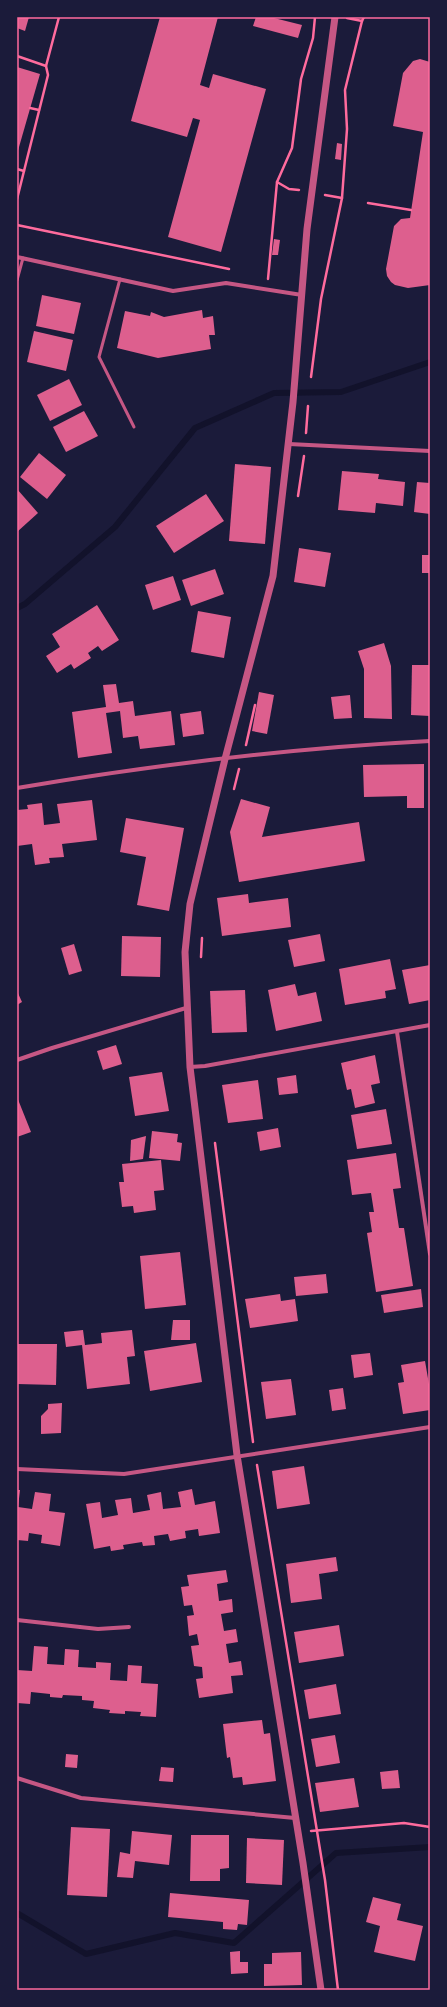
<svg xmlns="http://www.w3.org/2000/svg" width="447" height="2007" font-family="Montserrat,sans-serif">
	<rect width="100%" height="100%" fill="#1b1b3a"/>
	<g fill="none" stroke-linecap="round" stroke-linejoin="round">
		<g stroke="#12122b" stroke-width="6">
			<path d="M17 608 25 604 115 527 195 428 274 393 341 392 430 362"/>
			<path d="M17 1913 86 1954 175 1933 234 1943 336 1853 430 1847"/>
		</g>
	</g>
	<g fill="#dd5f8e">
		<path d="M17 17H29L25 31 17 28Z"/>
		<path d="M160 17H218L200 85 209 88 213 74 266 89 221 252 168 237 200 120 193 118 187 137 131 121Z"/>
		<path d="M256 17H270L302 25 298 38 253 26Z"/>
		<path d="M420 59 430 62V285L408 288 395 285 391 282 387 276 386 269 394 226 401 219 410 218 423 132 393 126 403 73 413 61Z"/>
		<path d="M17 67 40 74 17 154Z"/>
		<path d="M337 143 342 144 341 160 335 159Z"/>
		<path d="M274 239 280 240 278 255H272Z"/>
		<path d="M42 295 81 303 74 334 36 326Z"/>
		<path d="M202 310 203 318 213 316 215 335H209L211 349 158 358 117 348 125 311 150 316 151 312 164 317Z"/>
		<path d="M34 331 73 340 66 371 27 362Z"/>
		<path d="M69 379 82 405 50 421 37 395Z"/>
		<path d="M84 411 98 436 66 452 53 427Z"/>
		<path d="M39 453 66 475 47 499 20 477Z"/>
		<path d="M235 464 271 467 265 544 229 541Z"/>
		<path d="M342 471 379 474 378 479 405 482 403 506 376 503 375 513 338 510Z"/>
		<path d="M417 482 430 483V514L414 512Z"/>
		<path d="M17 489 38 513 17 532Z"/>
		<path d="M206 494 224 521 174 553 156 526Z"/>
		<path d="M299 548 331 553 325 587 294 582Z"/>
		<rect x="422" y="555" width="8" height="18"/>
		<path d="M215 569 224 594 191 606 182 580Z"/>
		<path d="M173 576 181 600 153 610 145 585Z"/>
		<path d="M97 605 119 640 102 651 98 646 88 653 91 658 74 669 71 664 57 673 46 656 60 647 52 634Z"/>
		<path d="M198 611 231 617 224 658 191 652Z"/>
		<path d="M384 643 391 666 392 719 364 718V669L358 651Z"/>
		<path d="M412 665H430V716L411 715Z"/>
		<path d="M116 684 119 703 133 701 135 716 171 711 175 745 140 749 138 736 123 738 120 711 106 713 112 753 78 758 72 712 106 707 103 685Z"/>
		<path d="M259 692 274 695 267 734 252 731Z"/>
		<path d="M350 695 352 718 334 719 331 697Z"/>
		<path d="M201 711 204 734 183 737 180 714Z"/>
		<path d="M424 764V808H407V796L364 797 363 765Z"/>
		<path d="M241 799 270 807 262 837 359 822 365 861 239 882 230 832Z"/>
		<path d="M92 800 97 840 62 844 64 857 49 858 50 863 35 865 32 844 17 846V810L28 809 27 805 42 803 44 825 60 823 57 804Z"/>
		<path d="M126 818 184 828 169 911 137 905 146 857 120 852Z"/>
		<path d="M248 894 249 903 288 898 291 927 222 936 217 898Z"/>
		<path d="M320 934 325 961 294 967 288 940Z"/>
		<path d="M122 936 161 937 160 977 121 976Z"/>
		<path d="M74 944 82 971 69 975 61 948Z"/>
		<path d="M390 959 396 989 385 991 386 998 345 1005 339 969Z"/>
		<path d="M430 965V1000L409 1004 402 970Z"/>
		<path d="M295 984 298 996 316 992 322 1021 276 1031 268 990Z"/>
		<path d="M245 990 247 1032 212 1033 210 991Z"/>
		<path d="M17 991 22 1002 17 1005Z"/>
		<path d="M116 1045 122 1064 103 1070 97 1051Z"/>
		<path d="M375 1055 380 1083 371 1085 375 1103 355 1108 351 1089 347 1090 341 1063Z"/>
		<path d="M162 1072 169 1111 135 1116 129 1077Z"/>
		<path d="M296 1075 298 1093 279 1095 277 1078Z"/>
		<path d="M258 1080 263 1119 228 1123 222 1085Z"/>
		<path d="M17 1097 31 1132 17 1137Z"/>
		<path d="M386 1109 392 1144 357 1149 351 1115Z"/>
		<path d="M278 1128 281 1147 260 1151 257 1132Z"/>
		<path d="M152 1131 178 1134 177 1142 182 1143 180 1161 149 1158Z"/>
		<path d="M146 1136 143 1159 130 1161 131 1140Z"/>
		<path d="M396 1153 401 1188 393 1189 399 1228H404L413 1286 376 1292 367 1233 372 1232 369 1212H374L371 1193 352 1195 347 1160Z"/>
		<path d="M161 1160 164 1190 154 1191 156 1210 134 1213 133 1206 122 1207 119 1182H124L122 1164Z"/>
		<path d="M180 1252 186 1305 145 1309 140 1256Z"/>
		<path d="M326 1274 328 1293 296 1296 294 1277Z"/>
		<path d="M421 1289 423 1307 384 1313 381 1295Z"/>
		<path d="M280 1294 281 1301 295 1299 298 1321 250 1328 245 1299Z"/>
		<path d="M173 1320H190V1340H171Z"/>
		<path d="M83 1330 85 1345 102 1343 101 1333 132 1330 135 1356 127 1357 130 1384 87 1389 82 1345 66 1347 64 1332Z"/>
		<path d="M196 1343 202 1382 150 1391 144 1351Z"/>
		<path d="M17 1344H57L56 1385 17 1384Z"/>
		<path d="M370 1353 373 1375 354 1378 351 1355Z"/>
		<path d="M425 1361 430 1390V1410L403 1414 398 1383 404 1382 401 1365Z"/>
		<path d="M291 1379 296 1415 266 1419 261 1382Z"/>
		<path d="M343 1388 346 1409 332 1411 329 1390Z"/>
		<path d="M62 1403 61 1433 41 1434V1416L48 1409V1404Z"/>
		<path d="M304 1466 310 1504 277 1509 272 1471Z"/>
		<path d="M192 1489 195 1505 215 1501 220 1533 199 1536 198 1529 185 1531 186 1538 170 1541 168 1534 154 1536 155 1545 143 1546 142 1542 123 1545 124 1549 111 1551 110 1546 94 1549 86 1504 100 1502 102 1518 118 1515 115 1500 131 1498 133 1513 150 1510 147 1495 161 1492 163 1509 181 1507 178 1492Z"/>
		<path d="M17 1490H20L18 1507 32 1509 35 1492 51 1494 49 1511 65 1513 60 1546 41 1543 42 1535 29 1533 28 1541 17 1540Z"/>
		<path d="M336 1557 338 1571 319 1574 322 1599 291 1603 286 1564Z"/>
		<path d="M226 1570 228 1582 217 1584 219 1601 232 1599 233 1612 221 1614 224 1631 236 1629 238 1642 226 1644 229 1663 241 1661 243 1675 231 1676 233 1693 199 1698 196 1679 203 1678 202 1667 194 1666 191 1646 199 1645 197 1634 189 1636 187 1616 194 1615 192 1605 184 1606 181 1587 189 1586 187 1575Z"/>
		<path d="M339 1625 344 1656 299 1663 294 1632Z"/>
		<path d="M34 1646 48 1647 47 1664 64 1665 65 1649 79 1650 78 1667 96 1668V1662L111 1663 110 1680 127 1681 128 1665 142 1666 141 1683 158 1684 156 1717 140 1716 141 1712 125 1711V1714L109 1713 110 1710 93 1708 94 1701 82 1700V1696L63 1695 62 1698 50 1697V1694L31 1692 30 1704 17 1703V1670L32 1671Z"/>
		<path d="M336 1684 341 1714 309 1719 304 1690Z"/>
		<path d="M262 1720 264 1734 270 1733 276 1781 243 1785 242 1777 233 1778 230 1757 227 1758 223 1724Z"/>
		<path d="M335 1735 340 1763 316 1767 311 1739Z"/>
		<path d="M66 1754 78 1755 77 1768 65 1767Z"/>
		<path d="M161 1767 174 1768 173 1782 159 1781Z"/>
		<path d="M398 1770 400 1788 382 1789 380 1772Z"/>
		<path d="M354 1778 359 1807 320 1812 315 1783Z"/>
		<path d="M71 1827 110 1829 107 1897 67 1895Z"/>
		<path d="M132 1831 172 1835 169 1865 135 1861 133 1878 117 1877 120 1852 130 1854Z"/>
		<path d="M191 1835H229V1868L220 1869V1881H190Z"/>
		<path d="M247 1838 284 1840 282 1885 246 1883Z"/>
		<path d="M170 1893 249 1900 247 1925 238 1924 237 1930 223 1929V1922L168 1917Z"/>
		<path d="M373 1897 401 1904 397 1920 423 1926 415 1961 374 1952 380 1926 366 1922Z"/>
		<path d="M240 1951V1962H248V1973L231 1974 230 1952Z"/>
		<path d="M301 1952 302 1985 264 1986V1964H272V1953Z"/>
	</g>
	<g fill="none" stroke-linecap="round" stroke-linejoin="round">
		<g stroke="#ff6b9d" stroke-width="2.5">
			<path d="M347 18 362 21 364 17"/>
			<path d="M17 56 46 66"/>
			<path d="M30 108 39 110"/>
			<path d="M17 169 24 171"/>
			<path d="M277 182 289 189 299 190"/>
			<path d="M325 195 342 198"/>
			<path d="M17 199 48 75 46 66 59 17"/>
			<path d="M368 203 411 210"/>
			<path d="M17 225 229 269"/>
			<path d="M268 279 277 182 292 148 301 79 313 38 315 17"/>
			<path d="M311 377 321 299 342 198 347 129 345 90 362 21"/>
			<path d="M306 433 308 406"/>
			<path d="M298 496 304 456"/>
			<path d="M246 745 255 705"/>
			<path d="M234 789 239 769"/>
			<path d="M201 957 202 938"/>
			<path d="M215 1143 253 1442"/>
			<path d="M257 1465 325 1880 338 1990"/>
			<path d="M311 1831 404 1823 430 1827"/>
		</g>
		<g stroke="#c65784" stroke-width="3">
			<path d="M120 279 99 357 134 427"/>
			<path d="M17 280 23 258"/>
		</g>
		<g stroke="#c65784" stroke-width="4">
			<path d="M17 257 173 291 226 283 302 295"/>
			<path d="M289 444 430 451"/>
			<path d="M17 788C153 765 292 748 430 741"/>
			<path d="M397 1032 430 1254"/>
			<path d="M17 1060 52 1048 186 1008"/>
			<path d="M190 1067 205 1066 430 1025"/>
			<path d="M17 1469 124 1474 430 1427"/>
			<path d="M17 1620 98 1629 129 1627"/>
			<path d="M17 1778 81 1798 295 1818"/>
		</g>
		<path stroke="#c65784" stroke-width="7" d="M321 1990 303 1863 237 1455 190 1067 185 952 190 904 225 759 273 576 293 402 307 229 335 17"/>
	</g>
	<rect width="447" height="2007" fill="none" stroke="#1b1b3a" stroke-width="36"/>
	<rect x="18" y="18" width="411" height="1971" fill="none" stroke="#ff6b9d" stroke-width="1.5"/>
</svg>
